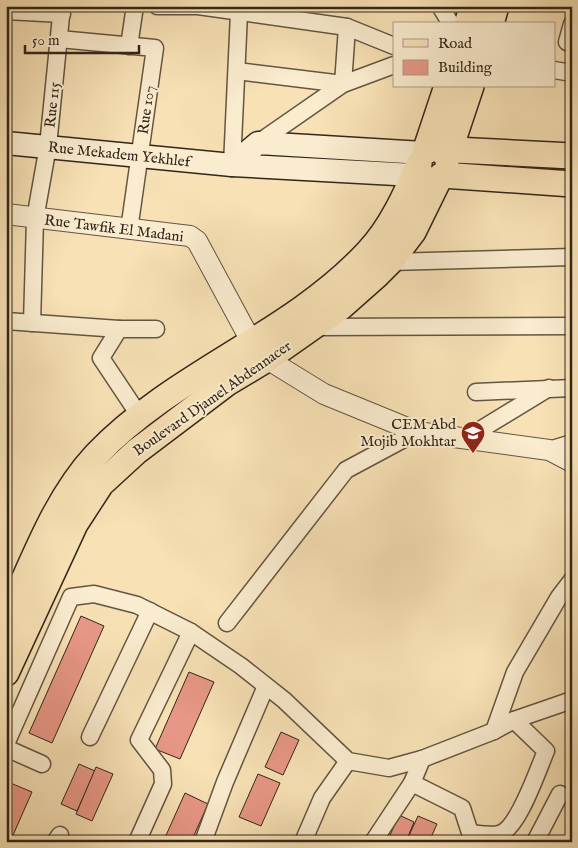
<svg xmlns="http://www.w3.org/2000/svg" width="578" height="848" font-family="'IM FELL English',serif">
	<rect width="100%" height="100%" fill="#f7e1b5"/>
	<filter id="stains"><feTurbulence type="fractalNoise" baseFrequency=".004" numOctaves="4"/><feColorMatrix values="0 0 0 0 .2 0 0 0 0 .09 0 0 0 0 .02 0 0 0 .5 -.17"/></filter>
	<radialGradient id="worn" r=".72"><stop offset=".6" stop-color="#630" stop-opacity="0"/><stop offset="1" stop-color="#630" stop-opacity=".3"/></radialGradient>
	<g fill="#e79785" stroke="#33261a">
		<path d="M81 616 104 626 52 743 29 733Z"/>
		<path d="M189 672 214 682 180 759 155 749Z"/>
		<path d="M281 732 299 740 283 775 265 767Z"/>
		<path d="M79 764 95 771 77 811 61 804Z"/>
		<path d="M96 767 113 774 92 821 76 814Z"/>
		<path d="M258 774 280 783 261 826 239 817Z"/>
		<path d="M8 782 32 792 10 842H6V786Z"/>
		<path d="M185 793 208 804 191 842H163Z"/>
		<path d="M399 815 414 822 406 842H387Z"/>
		<path d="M418 816 437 824 429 842H406Z"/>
	</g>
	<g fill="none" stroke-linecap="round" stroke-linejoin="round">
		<defs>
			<g id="minor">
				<path d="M157 6H198L347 27 394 46"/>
				<path d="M440 6 451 24"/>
				<path d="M6 11 62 14"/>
				<path d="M59 39 155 48 129 230"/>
				<path d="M567 42 572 24"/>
				<path d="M129 46 135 6"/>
				<path d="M554 70 572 73"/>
				<path d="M237 71 343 84 347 27"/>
				<path d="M258 143 343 84 394 65"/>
				<path d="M232 165 239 13"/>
				<path d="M385 260 390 262 572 257"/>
				<path d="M6 321 119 329H156"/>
				<path d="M32 323 35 219 48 146 62 6"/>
				<path d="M314 327 572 326"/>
				<path d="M119 329 101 358 139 415"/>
				<path d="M476 392 572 388"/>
				<path d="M465 439 549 388"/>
				<path d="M549 450 572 443"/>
				<path d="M227 623 346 470 417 432"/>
				<path d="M494 731 515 672 559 597 572 580"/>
				<path d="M90 737 150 611"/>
				<path d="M6 744 71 597 94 594 137 605 191 632 241 666 284 700 348 761 389 768 422 759 494 731 514 720 572 700"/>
				<path d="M6 748 42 764"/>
				<path d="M412 783 462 808 473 842"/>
				<path d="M471 833C480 834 490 836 499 834 518 830 538 769 546 751L514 720"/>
				<path d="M55 842 60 835"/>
				<path d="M137 842 163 784 162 770 139 740 191 632"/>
				<path d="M203 842 225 782 266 686"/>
				<path d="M303 842 322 798 348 761"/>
				<path d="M373 842 412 783 422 759"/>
				<path d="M535 842 560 794"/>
			</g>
			<path id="tertiary" d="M6 214 190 236 197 241 251 341 267 359 324 394 417 432 549 450 572 462"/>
			<g id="secondary">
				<path d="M6 143 232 165"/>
				<path d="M423 153 258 143 232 165 414 175 429 178"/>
			</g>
			<g id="primary">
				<path d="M467 24 473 6"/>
				<path d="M491 24 496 6"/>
				<path d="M435 149 572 156"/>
				<path d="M425 152 447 86"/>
				<path d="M447 158 471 86"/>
				<path d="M442 175 572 184"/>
				<path d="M6 620C32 565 54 500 96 455 175 372 290 336 368 252 391 228 406 194 419 164"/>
				<path d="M6 673 75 524 101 484 137 451 227 383 267 359 341 307 376 276 390 262 413 232 440 177"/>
			</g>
		</defs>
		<use href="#minor" stroke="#645541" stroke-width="19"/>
		<use href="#tertiary" stroke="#645541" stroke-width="22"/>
		<use href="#secondary" stroke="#33261a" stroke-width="25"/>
		<use href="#primary" stroke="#33261a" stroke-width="28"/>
		<use href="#minor" stroke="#faeccf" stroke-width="16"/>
		<use href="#tertiary" stroke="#faeccf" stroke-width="20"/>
		<use href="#secondary" stroke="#faeccf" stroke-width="22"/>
		<use href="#primary" stroke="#f7e1b5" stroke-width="25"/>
	</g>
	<defs>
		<symbol id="school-pin" viewBox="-11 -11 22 30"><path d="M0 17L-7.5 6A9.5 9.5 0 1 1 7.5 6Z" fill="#8f2418" stroke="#faeccf"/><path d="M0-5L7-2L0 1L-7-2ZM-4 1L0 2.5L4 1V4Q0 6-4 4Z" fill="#fff"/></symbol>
	</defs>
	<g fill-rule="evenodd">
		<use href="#school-pin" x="459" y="419" width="28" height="38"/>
	</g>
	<g text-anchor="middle" stroke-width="4" stroke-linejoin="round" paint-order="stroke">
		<g font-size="15" fill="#33261a" stroke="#faeccf">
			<text transform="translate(52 105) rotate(-84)" y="5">Rue 115</text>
			<text transform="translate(146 110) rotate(-82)" y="5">Rue 107</text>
			<text transform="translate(119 154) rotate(6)" y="5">Rue Mekadem Yekhlef</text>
			<text transform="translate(114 228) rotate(7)" y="5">Rue Tawfik El Madani</text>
			<text transform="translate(212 398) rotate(-35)" y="5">Boulevard Djamel Abdennacer</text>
		</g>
		<g font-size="15" fill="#33261a" stroke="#faeccf" text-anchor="end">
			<text x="456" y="429">CEM Abd<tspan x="456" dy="17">Mojib Mokhtar</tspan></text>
		</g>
	</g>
	<rect width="578" height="848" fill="none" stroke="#f7e1b5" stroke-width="25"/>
	<rect x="8" y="8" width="563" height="833" fill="none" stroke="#33261a" stroke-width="2.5"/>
	<rect x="12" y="12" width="553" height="823" fill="none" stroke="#33261a"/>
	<rect x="393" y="22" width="162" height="65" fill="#faeccf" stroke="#aa9d87"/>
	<rect x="403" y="39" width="25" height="8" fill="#f7e1b5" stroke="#aa9d87"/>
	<text x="438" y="48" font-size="15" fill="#33261a">Road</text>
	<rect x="403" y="60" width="25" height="15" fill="#e79785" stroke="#aa9d87"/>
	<text x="438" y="72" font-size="15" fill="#33261a">Building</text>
	<path d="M25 45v8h114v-8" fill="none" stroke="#33261a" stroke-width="2.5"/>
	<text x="32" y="45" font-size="15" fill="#33261a" stroke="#faeccf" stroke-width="4" paint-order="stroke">50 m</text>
	<rect width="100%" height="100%" filter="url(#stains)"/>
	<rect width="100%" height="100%" fill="url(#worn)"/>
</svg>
